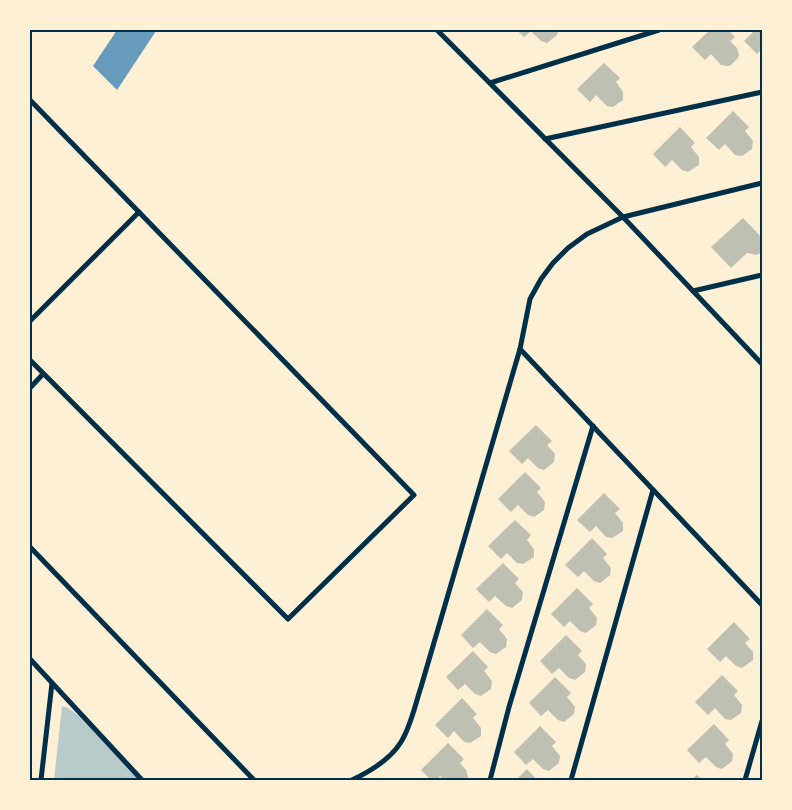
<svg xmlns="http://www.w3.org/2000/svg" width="792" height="810" font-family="Literata,serif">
	<rect width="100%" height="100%" fill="#fdf0d5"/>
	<path fill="#b9caca" d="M62 706 68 708 78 715 141 780H54Z"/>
	<path fill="#669bbc" d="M117 30 156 31 117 90 93 66Z"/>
	<g fill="#bec0b2">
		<path d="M517 30H558V31L557 35 547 43 541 41 531 31 524 37Z"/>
		<path d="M710 30H728L735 37 730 41 737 48 739 55 738 58 731 65 728 66 721 65 711 54 705 60 692 47Z"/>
		<path d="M755 30H762V49L757 54 744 41Z"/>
		<path d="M604 63 620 78 616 82 623 92V100L613 107 607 106 596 95 590 102 577 89Z"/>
		<path d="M733 111 749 127 745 131 753 141 752 149 742 156 735 155 725 144 719 150 706 138Z"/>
		<path d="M680 127 695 143 691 147 699 157V165L688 172 682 170 672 160 665 167 653 154Z"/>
		<path d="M743 218 762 238V252L757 255 747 253 731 268 711 247Z"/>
		<path d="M536 425 552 441 547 445 555 454 554 462 544 470 538 468 528 458 522 464 509 451Z"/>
		<path d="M525 472 541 488 537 492 545 502 544 510 534 517 528 515 518 505 511 512 498 499Z"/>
		<path d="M604 493 620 509 615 513 623 523V531L612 538 606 537 596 526 590 532 577 520Z"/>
		<path d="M515 520 531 535 527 540 534 549V557L523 564 517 563 507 553 501 559 488 546Z"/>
		<path d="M592 538 607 554 603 558 611 568 610 575 600 583 594 581 584 571 578 577 565 565Z"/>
		<path d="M503 563 519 579 515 583 523 592 522 600 512 608 506 606 495 596 489 602 476 589Z"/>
		<path d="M577 588 593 604 589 608 597 618 596 625 586 633 580 631 570 621 564 627 551 614Z"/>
		<path d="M487 609 503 625 499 629 507 639 506 647 496 654 490 652 480 642 473 648 461 635Z"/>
		<path d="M734 622 750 639 745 643 753 652V660L742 668 736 666 726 656 720 662 707 649Z"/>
		<path d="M566 635 582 651 578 655 586 664 585 672 575 680 569 678 559 668 552 674 540 661Z"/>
		<path d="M473 651 488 667 484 671 492 681 491 689 481 696 475 694 465 684 458 690 446 677Z"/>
		<path d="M722 675 738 691 734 695 742 705 741 713 731 720 725 719 715 708 708 715 695 702Z"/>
		<path d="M555 677 571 693 567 697 575 707 574 714 564 722 558 720 548 710 541 716 529 703Z"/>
		<path d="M462 698 477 714 473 718 481 728V736L470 743 464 742 454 731 448 738 435 725Z"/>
		<path d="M714 724 729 740 725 744 733 754 732 761 722 769 716 767 706 757 699 763 687 750Z"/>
		<path d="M540 726 556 742 552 746 560 756 559 763 549 771 543 769 533 759 526 765 514 752Z"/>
		<path d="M448 743 464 759 460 763 466 770 468 777 467 780H444L440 776 437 780H431L421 770Z"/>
		<path d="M527 769 537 780H516Z"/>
		<path d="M697 775 702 780H691Z"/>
	</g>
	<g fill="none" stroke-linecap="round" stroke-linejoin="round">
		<g stroke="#003049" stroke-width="5">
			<path d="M437 30 623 217 762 364"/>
			<path d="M490 83 659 30"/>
			<path d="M30 100 414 495 288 619 30 360"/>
			<path d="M545 139 762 92"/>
			<path d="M693 291 762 275"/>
			<path d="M30 321 139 212"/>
			<path d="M520 349 762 605"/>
			<path d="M30 388 43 374"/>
			<path d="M30 547 254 780"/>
			<path d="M30 659 142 780"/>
			<path d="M41 780 52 683"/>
			<path d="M352 780C369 772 390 760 401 742 411 726 415 705 421 687L520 349 530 299 541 279 553 263 568 248 587 234 623 217 762 183"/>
			<path d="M490 780 509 707 593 426"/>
			<path d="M571 780 653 490"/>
			<path d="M745 780 762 721"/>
		</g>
	</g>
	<rect width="792" height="810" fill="none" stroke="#fdf0d5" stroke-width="62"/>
	<rect x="31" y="31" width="730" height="748" fill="none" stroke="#003049" stroke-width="2"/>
</svg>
